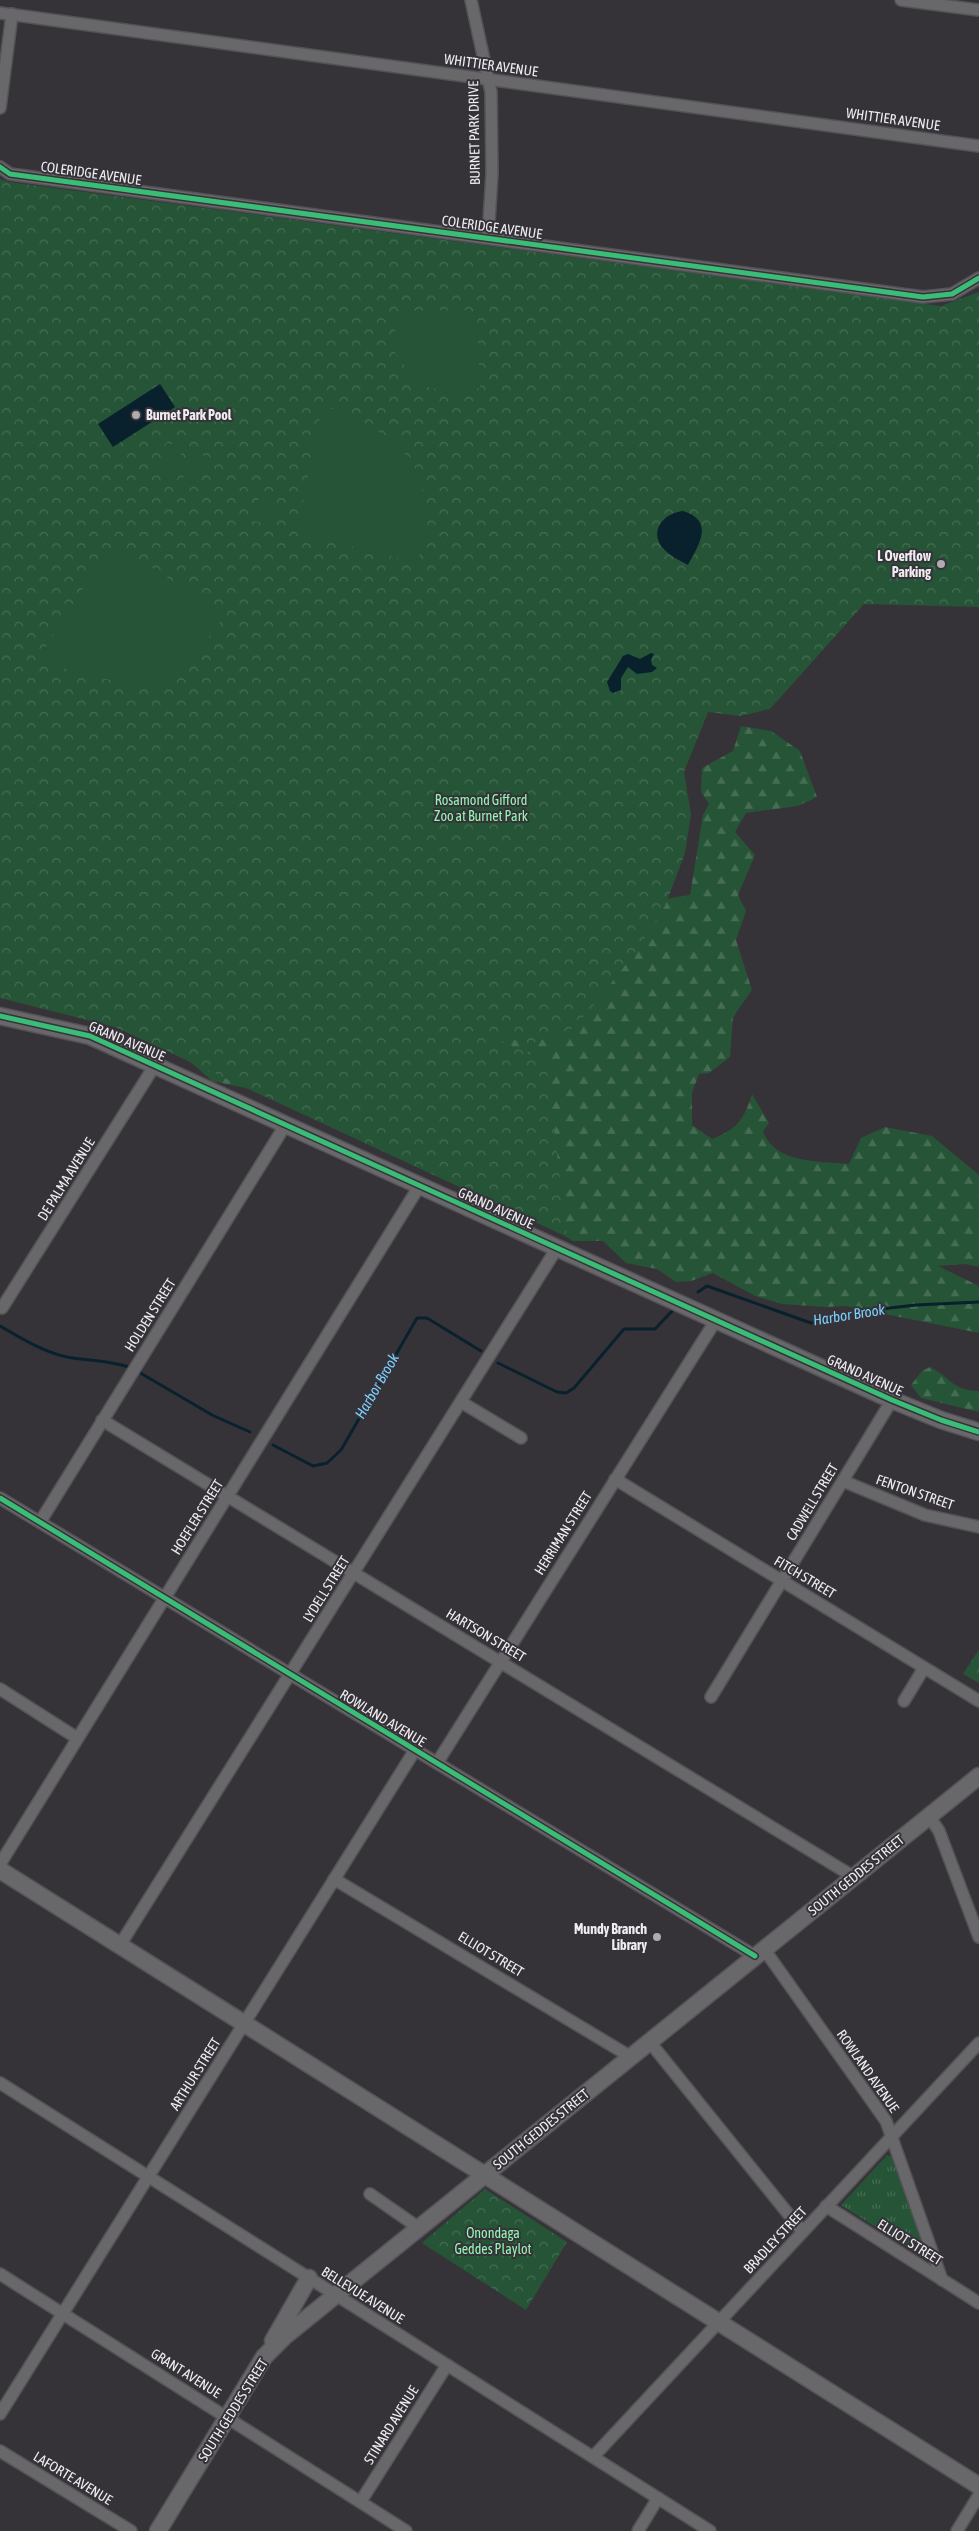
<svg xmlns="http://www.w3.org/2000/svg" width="979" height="2531" font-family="'Asap Condensed',sans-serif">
	<defs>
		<pattern id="grass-tufts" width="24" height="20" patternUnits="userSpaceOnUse" patternTransform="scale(1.25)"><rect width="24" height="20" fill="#265436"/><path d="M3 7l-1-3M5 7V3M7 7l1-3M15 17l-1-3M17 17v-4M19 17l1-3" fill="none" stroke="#466d54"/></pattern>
		<pattern id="forest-firs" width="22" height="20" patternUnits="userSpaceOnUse" patternTransform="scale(1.25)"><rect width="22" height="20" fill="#265436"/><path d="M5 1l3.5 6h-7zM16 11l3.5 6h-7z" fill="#466d54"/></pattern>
		<pattern id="park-crowns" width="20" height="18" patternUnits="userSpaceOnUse" patternTransform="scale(1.25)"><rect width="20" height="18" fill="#265436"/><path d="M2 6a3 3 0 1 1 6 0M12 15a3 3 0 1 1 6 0" fill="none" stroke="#466d54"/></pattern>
	</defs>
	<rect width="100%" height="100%" fill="#363338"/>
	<path fill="url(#grass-tufts)" d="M887 2155 892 2157 927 2252 921 2256 841 2205Z"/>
	<g fill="url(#forest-firs)">
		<path d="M741 726 771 731 800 751 817 797 798 806 746 813 735 832 755 855 738 895 746 911 736 940 752 990 733 1017 730 1057 709 1073 699 1074 692 1093V1125L712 1139C737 1129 744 1120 752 1094L769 1123 763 1131C774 1164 820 1161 849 1164L861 1138 885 1127 932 1136 979 1175V1267L965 1264 938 1266 979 1286V1333L845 1306 826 1307 782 1304 755 1296 713 1273 691 1281 676 1282 657 1269 626 1263 603 1241H573L531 1214 246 1088 212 1081 170 1044 0 809 627 905 690 895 703 815 709 804 701 792 702 768 733 751Z"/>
		<path d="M930 1367C952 1378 951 1390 979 1391V1412L921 1398 911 1385 922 1371Z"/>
	</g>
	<g fill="url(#park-crowns)">
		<path d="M0 179 9 182 941 306 979 292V607L864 604 770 709 740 716 708 712 684 772 691 814 685 853 665 906 634 954 591 1009 570 1030 529 1044 478 1030 546 1062 567 1237 115 1027 0 998Z"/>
		<path d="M978 1651H979V1683L963 1674Z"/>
		<path d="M485 2189 567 2242 526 2310 422 2243Z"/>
	</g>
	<g fill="#265436">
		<path d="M469 310 477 315 480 388 452 394 417 383 394 351 396 318 401 311Z"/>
		<path d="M322 407 345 411 397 443 420 475 428 529 417 563 303 534 298 526Z"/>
		<path d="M166 443 182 446 177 481 161 478Z"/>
		<path d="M188 446 204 449 199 484 183 481Z"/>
		<path d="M260 491 276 494 271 524 254 521Z"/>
		<path d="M120 547 225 615 170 689 123 683 68 670 42 653 106 551Z"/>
	</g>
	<g fill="#08212d">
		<path d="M160 384 175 407 113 447 98 424Z"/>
		<path d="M683 511C715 521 699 545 688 565 679 560 668 555 662 547 649 529 665 513 683 511Z"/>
		<path d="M651 653 654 654 651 660 652 665 657 668 652 672 637 674 628 667 621 678V690L613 693 610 691 607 682 623 656 628 654 640 659Z"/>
	</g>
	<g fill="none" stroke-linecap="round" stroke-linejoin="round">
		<g stroke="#08212d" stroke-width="3">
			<path d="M698 1292 707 1286 811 1323 854 1312 916 1305 979 1302"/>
			<path d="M0 1326C21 1338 43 1352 67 1357 88 1361 111 1360 131 1368"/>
			<path d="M498 1363 557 1392 566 1393 574 1388 624 1329H655L673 1310"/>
			<path d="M137 1371 212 1415 250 1432"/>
			<path d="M273 1445 313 1466 327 1463 341 1450 417 1318H427L481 1351"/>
		</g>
		<defs>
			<g id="street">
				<path d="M471 0 491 92 492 174 488 237"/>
				<path d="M901 0 979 10"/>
				<path d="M0 13 979 146"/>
				<path d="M0 108 12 14"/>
				<path d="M0 167 10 174 923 297 952 294 979 278"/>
				<path d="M2 1308 155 1065"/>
				<path d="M461 1402 521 1438"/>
				<path d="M102 1420 854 1877"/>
				<path d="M615 1479 979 1701"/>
				<path d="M843 1481 925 1515 979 1527"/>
				<path d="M0 1498 755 1956"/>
				<path d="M40 1522 286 1124"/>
				<path d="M0 1689 77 1738"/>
				<path d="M711 1697 892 1400"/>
				<path d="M904 1701 924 1668"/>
				<path d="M437 1763 716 1320"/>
				<path d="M929 1816 939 1831 979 1937"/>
				<path d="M0 1864 420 1185"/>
				<path d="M334 1879 631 2057"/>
				<path d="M120 1945 557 1248"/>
				<path d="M764 1949 886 2121 942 2280"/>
				<path d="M649 2041 802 2231"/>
				<path d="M0 2083 710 2531"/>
				<path d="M370 2194 419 2228"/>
				<path d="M826 2206 979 2303"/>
				<path d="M0 2274 406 2531"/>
				<path d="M0 2414 415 1750"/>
				<path d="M0 2451 131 2531"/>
				<path d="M593 2457 979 2043"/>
				<path d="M361 2501 447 2365"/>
				<path d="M638 2531 658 2498"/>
				<path d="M957 2531 979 2495"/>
			</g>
			<g id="secondary">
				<path d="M0 1016 90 1036 892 1400 941 1420 979 1432"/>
				<path d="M0 1870 979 2486"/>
				<path d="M273 2341 309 2278"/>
				<path d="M158 2531 264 2357 285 2336 979 1776"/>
			</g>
		</defs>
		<use href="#street" stroke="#545256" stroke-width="14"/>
		<use href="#secondary" stroke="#545256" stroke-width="19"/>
		<use href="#street" stroke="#686769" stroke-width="11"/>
		<use href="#secondary" stroke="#686769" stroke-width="16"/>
		<defs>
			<g id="cycleway">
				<path d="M0 167 10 174 923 297 952 294 979 278"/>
				<path d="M0 1016 90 1036 892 1400 941 1420 979 1432"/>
				<path d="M0 1498 755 1956"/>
			</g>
		</defs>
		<use href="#cycleway" stroke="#363239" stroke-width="8"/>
		<use href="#cycleway" stroke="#3abd76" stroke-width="5"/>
	</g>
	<g fill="#afacb0" stroke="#363239" stroke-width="2">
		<circle cx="136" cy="415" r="5"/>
		<circle cx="941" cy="564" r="5"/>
		<circle cx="657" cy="1937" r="5"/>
	</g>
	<g text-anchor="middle" stroke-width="4" stroke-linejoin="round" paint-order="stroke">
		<g font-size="14" fill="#f0edf1" stroke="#363239">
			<text transform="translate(491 65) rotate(8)" y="5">WHITTIER AVENUE</text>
			<text transform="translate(893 119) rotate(8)" y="5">WHITTIER AVENUE</text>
			<text transform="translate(474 133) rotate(-91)" y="5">BURNET PARK DRIVE</text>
			<text transform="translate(91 173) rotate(8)" y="5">COLERIDGE AVENUE</text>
			<text transform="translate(492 227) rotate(8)" y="5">COLERIDGE AVENUE</text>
			<text transform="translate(127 1041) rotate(23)" y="5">GRAND AVENUE</text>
			<text transform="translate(66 1179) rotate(-58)" y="5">DE PALMA AVENUE</text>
			<text transform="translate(496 1208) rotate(24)" y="5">GRAND AVENUE</text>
			<text transform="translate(150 1315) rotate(-58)" y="5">HOLDEN STREET</text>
			<text transform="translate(865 1375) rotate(24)" y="5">GRAND AVENUE</text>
			<text transform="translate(915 1492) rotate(19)" y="5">FENTON STREET</text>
			<text transform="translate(812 1502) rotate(-59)" y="5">CADWELL STREET</text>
			<text transform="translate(197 1517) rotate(-58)" y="5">HOEFLER STREET</text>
			<text transform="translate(563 1533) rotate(-58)" y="5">HERRIMAN STREET</text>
			<text transform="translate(805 1577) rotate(31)" y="5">FITCH STREET</text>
			<text transform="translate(326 1589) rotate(-58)" y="5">LYDELL STREET</text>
			<text transform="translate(486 1635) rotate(31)" y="5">HARTSON STREET</text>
			<text transform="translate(383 1718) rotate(31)" y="5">ROWLAND AVENUE</text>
			<text transform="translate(856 1875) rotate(-39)" y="5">SOUTH GEDDES STREET</text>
			<text transform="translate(491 1954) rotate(31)" y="5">ELLIOT STREET</text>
			<text transform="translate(868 2071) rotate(55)" y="5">ROWLAND AVENUE</text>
			<text transform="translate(195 2074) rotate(-58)" y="5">ARTHUR STREET</text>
			<text transform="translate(541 2129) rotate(-39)" y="5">SOUTH GEDDES STREET</text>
			<text transform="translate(775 2240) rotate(-47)" y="5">BRADLEY STREET</text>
			<text transform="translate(910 2242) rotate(32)" y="5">ELLIOT STREET</text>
			<text transform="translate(363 2295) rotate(32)" y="5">BELLEVUE AVENUE</text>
			<text transform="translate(186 2373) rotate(32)" y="5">GRANT AVENUE</text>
			<text transform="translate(233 2410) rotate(-58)" y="5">SOUTH GEDDES STREET</text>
			<text transform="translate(391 2425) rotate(-58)" y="5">STINARD AVENUE</text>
			<text transform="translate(73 2478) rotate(31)" y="5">LAFORTE AVENUE</text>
		</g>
		<g font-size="14" font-weight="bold" fill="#f0edf1" stroke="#363239" text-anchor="end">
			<text x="146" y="420" text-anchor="start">Burnet Park Pool</text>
			<text x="931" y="561">L Overflow<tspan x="931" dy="16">Parking</tspan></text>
			<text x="647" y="1934">Mundy Branch<tspan x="647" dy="16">Library</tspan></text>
		</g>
		<g font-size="14" fill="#93f5b2" stroke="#363239">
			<text x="481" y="805">Rosamond Gifford<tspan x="481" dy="16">Zoo at Burnet Park</tspan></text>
			<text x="493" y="2238">Onondaga<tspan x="493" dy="16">Geddes Playlot</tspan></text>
		</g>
		<g font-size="15" font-style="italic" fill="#7ad1fe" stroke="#363239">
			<text transform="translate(849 1315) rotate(-9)" y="5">Harbor Brook</text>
			<text transform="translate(377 1386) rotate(-60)" y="5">Harbor Brook</text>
		</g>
	</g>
</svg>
